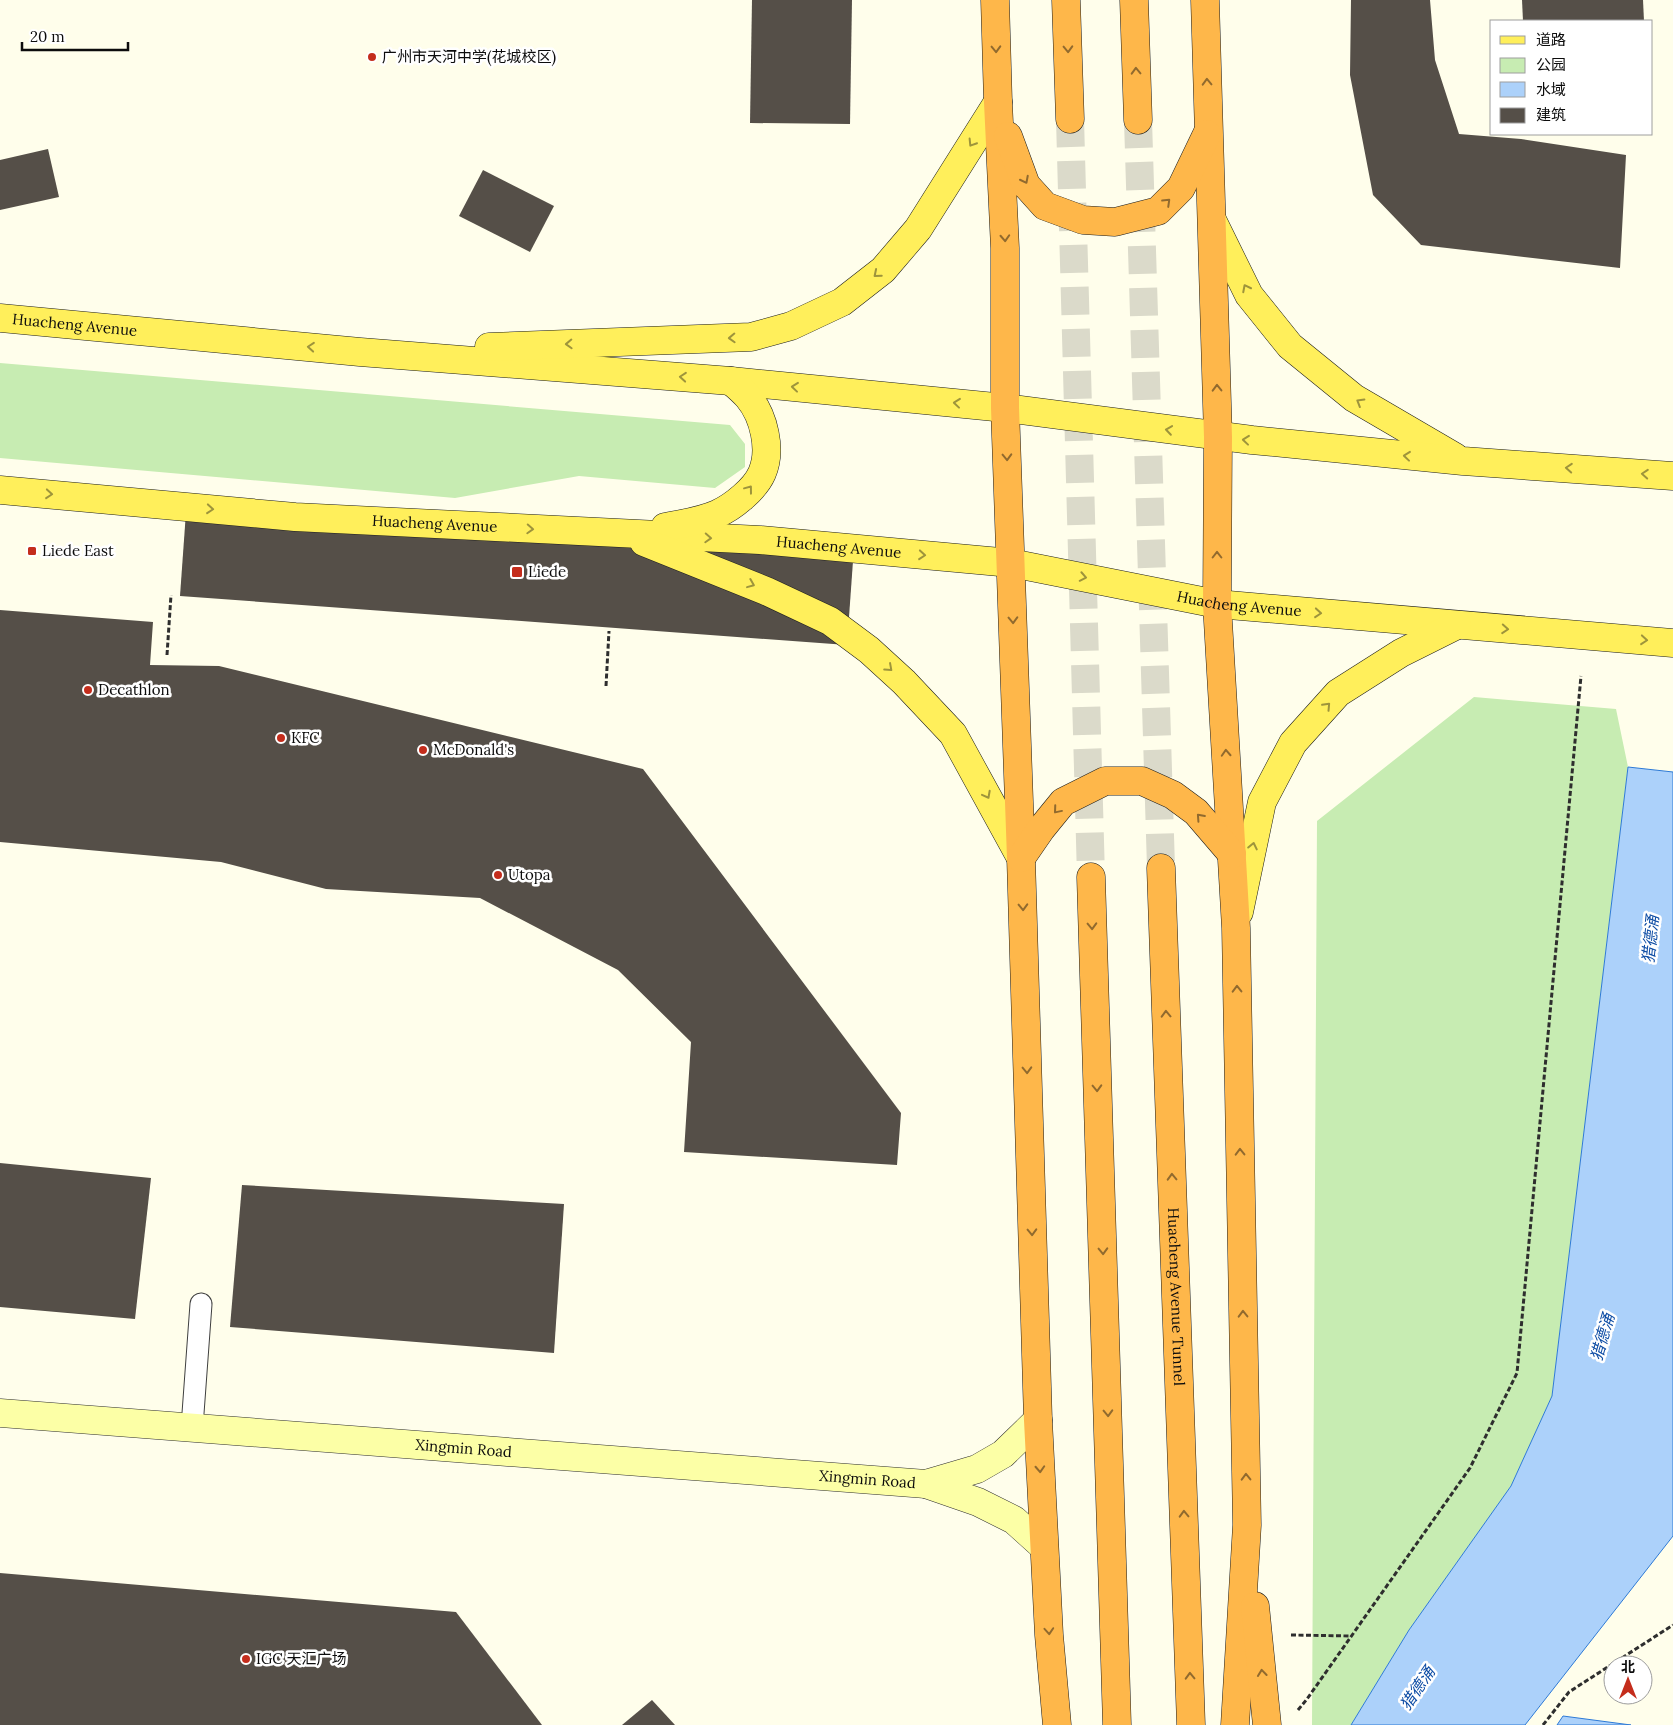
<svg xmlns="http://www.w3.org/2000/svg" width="1673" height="1725" font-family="Lora,'Noto Sans SC',serif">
	<rect width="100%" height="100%" fill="#fffeeb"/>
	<g fill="#c7ecb2">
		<path d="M0 363 730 425 745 444V467L715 488 579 476 455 498 0 458Z"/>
		<path d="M1474 697 1616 709 1628 767 1552 1396 1511 1486 1409 1630 1351 1725H1312L1317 821Z"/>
	</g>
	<g fill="#acd1fa" stroke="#2e7ad6">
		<path d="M1628 767 1673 772V1536L1525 1725H1351L1409 1630 1511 1486 1552 1396Z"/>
		<path d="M1563 1716 1631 1725H1557Z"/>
	</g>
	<g fill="#554f48">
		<path d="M752 0H852L850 124 750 123Z"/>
		<path d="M1351 0H1430L1435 60 1459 134 1521 139 1626 155 1620 268 1421 245 1373 195 1350 75Z"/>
		<path d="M1522 0H1643L1644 21H1523Z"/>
		<path d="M48 149 59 197 0 210V160Z"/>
		<path d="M483 170 554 206 530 252 459 216Z"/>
		<path d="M187 498 854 547 847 645 180 596Z"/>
		<path d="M0 610 153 622 150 665 219 666 643 769 901 1113 897 1165 684 1152 691 1042 618 970 480 898 326 889 221 862 0 842Z"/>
		<path d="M0 1163 151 1178 135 1319 0 1307Z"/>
		<path d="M242 1185 564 1204 554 1353 230 1327Z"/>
		<path d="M0 1573 456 1612 542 1725H0Z"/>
		<path d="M652 1700 675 1725H622Z"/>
	</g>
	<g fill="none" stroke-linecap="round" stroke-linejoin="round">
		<g stroke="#dbdaca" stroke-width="28" stroke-dasharray="28 14" stroke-linecap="butt">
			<path d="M1070 119 1091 877"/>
			<path d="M1138 120 1161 868"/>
		</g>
		<defs>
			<path id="lane" d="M192 1427 201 1304"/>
			<g id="secondary">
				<path id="s1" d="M0 1413 926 1484 977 1469 1003 1454 1038 1420"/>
				<path d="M926 1484 978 1502 1014 1520 1044 1547"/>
			</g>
			<g id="primary">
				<path d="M1213 222 1249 295 1290 346 1354 398 1455 457"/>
				<path id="s2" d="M0 318 360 352 731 381 1005 408 1252 440 1463 461 1673 476"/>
				<path d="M489 347 751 337 791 326 842 302 883 270 918 229 998 102"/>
				<path id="s3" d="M0 490 295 517 760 540 1011 563 1217 604 1673 643"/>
				<path d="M665 527C682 524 701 521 717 514 733 507 755 489 762 473 772 450 764 416 748 397 743 391 737 386 731 381"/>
				<path d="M644 542 766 591 830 621 869 650 904 682 953 734 1021 858"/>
				<path d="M1239 912 1262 802 1293 743 1338 693 1401 653 1457 625"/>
			</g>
			<g id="highway">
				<path d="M995 0 998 102 1005 248V408L1021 858 1038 1420 1049 1635 1057 1725"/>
				<path d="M1066 0 1070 119"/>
				<path d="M1134 0 1138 120"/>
				<path d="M1205 0 1218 437 1217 604 1236 928 1247 1525 1235 1725"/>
				<path d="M1008 136 1026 185 1045 206 1083 220 1115 222 1158 211 1181 188 1207 134"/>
				<path d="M1021 858 1041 829 1063 802 1105 781H1142L1173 795 1196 812 1232 854"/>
				<path id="s4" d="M1161 868 1191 1725"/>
				<path d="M1091 877 1117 1725"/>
				<path d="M1255 1606 1267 1725"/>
			</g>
		</defs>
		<use href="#lane" stroke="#3f3f3f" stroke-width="23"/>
		<use href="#secondary" stroke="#2e2e2e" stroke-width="29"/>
		<use href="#primary" stroke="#1d1d1d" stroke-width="29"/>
		<use href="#highway" stroke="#1d1d1d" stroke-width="29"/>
		<g stroke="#2e2e2e" stroke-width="3" stroke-dasharray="5 2.5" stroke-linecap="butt">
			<path d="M167 655 171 595"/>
			<path d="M606 686 609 631"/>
			<path d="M1291 1635 1351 1636"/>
			<path d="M1298 1710 1307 1699 1470 1468 1517 1373 1581 676"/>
			<path d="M1543 1725 1569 1692 1673 1625"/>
		</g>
		<use href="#lane" stroke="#fff" stroke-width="21"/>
		<use href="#secondary" stroke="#fcffa6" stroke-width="28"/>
		<use href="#primary" stroke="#ffef5b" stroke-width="28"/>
		<use href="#highway" stroke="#feb74a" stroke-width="28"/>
	</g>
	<defs><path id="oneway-chevron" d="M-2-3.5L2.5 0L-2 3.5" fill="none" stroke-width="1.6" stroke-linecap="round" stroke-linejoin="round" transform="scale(1.25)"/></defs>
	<g stroke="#916a2e">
		<use href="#oneway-chevron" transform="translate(996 49) rotate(88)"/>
		<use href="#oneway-chevron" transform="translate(1068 49) rotate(88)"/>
		<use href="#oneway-chevron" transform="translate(1136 71) rotate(-92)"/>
		<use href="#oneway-chevron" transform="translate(1207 82) rotate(-92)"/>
		<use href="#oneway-chevron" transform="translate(1025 180) rotate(63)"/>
		<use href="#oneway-chevron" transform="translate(1167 202) rotate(-44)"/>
		<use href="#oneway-chevron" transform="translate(1005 238) rotate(87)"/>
		<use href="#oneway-chevron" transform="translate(1217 388) rotate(-91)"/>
		<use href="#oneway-chevron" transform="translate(1007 457) rotate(88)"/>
		<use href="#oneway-chevron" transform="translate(1217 555) rotate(-90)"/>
		<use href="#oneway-chevron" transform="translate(1013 620) rotate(88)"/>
		<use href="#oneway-chevron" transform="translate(1226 753) rotate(-93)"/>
		<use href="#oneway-chevron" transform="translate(1057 810) rotate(130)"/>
		<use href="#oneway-chevron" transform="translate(1200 817) rotate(-132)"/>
		<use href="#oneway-chevron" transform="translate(1023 907) rotate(88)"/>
		<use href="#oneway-chevron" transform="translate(1092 926) rotate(88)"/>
		<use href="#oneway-chevron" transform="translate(1237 989) rotate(-91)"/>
		<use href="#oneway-chevron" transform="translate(1166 1014) rotate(-92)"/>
		<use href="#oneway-chevron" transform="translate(1027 1070) rotate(88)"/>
		<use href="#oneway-chevron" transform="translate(1097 1088) rotate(88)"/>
		<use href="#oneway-chevron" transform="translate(1240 1152) rotate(-91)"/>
		<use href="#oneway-chevron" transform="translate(1172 1177) rotate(-92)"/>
		<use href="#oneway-chevron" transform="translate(1032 1232) rotate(88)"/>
		<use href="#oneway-chevron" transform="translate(1103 1251) rotate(88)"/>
		<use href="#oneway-chevron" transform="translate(1243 1314) rotate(-91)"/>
		<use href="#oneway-chevron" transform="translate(1108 1413) rotate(88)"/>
		<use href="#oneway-chevron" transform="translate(1040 1469) rotate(87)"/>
		<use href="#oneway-chevron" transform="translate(1246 1477) rotate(-91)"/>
		<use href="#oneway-chevron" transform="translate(1184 1514) rotate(-92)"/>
		<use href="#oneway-chevron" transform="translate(1049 1631) rotate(86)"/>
		<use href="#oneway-chevron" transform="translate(1262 1673) rotate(-96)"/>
		<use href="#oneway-chevron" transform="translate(1190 1676) rotate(-92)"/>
	</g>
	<g stroke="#9e943b">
		<use href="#oneway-chevron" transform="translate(972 143) rotate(122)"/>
		<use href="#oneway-chevron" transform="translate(877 274) rotate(140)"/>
		<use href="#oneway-chevron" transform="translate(1246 288) rotate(-117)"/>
		<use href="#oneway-chevron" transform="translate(732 338) rotate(178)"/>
		<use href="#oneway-chevron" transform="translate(569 344) rotate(178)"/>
		<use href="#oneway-chevron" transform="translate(311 347) rotate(-175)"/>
		<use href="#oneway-chevron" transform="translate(683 377) rotate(-175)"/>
		<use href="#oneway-chevron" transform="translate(795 387) rotate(-174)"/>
		<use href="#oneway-chevron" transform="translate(1360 402) rotate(-149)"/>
		<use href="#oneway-chevron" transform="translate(957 403) rotate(-174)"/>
		<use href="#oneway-chevron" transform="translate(1169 430) rotate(-172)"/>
		<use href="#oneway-chevron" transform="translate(1246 440) rotate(-174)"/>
		<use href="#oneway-chevron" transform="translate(1407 456) rotate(-174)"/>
		<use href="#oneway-chevron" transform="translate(1569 468) rotate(-176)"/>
		<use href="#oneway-chevron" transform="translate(1645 474) rotate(-176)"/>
		<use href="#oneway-chevron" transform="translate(749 489) rotate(-53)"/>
		<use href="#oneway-chevron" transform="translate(49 494) rotate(5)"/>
		<use href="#oneway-chevron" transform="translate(210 509) rotate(5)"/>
		<use href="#oneway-chevron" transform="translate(530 529) rotate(3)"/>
		<use href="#oneway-chevron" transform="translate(708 538) rotate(3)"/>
		<use href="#oneway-chevron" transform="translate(922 555) rotate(5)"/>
		<use href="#oneway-chevron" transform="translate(1083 577) rotate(11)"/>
		<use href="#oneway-chevron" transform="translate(751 584) rotate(22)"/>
		<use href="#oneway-chevron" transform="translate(1318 613) rotate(5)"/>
		<use href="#oneway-chevron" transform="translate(1505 629) rotate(4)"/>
		<use href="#oneway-chevron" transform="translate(1644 640) rotate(5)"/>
		<use href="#oneway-chevron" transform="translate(889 668) rotate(42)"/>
		<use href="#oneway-chevron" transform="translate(1327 706) rotate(-47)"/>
		<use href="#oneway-chevron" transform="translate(987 795) rotate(62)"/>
		<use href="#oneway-chevron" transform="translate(1253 846) rotate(-78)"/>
	</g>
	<g fill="#c42d1c" stroke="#fff" stroke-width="2">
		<circle cx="372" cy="57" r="5"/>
		<rect x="27" y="546" width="10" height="10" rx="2.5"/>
		<rect x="511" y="566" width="12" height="12" rx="2.5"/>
		<circle cx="88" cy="690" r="5"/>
		<circle cx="281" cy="738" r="5"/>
		<circle cx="423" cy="750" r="5"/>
		<circle cx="498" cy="875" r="5"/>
		<circle cx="246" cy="1659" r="5"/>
	</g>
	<g text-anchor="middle" stroke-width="5" stroke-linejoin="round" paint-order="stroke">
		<g font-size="15" fill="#0c0c0c" stroke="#fff" text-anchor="start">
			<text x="382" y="62">广州市天河中学(花城校区)</text>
			<text x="42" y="556">Liede East</text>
			<text x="528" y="577">Liede</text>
			<text x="98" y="695">Decathlon</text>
			<text x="291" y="743">KFC</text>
			<text x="433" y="755">McDonald's</text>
			<text x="508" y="880">Utopa</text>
			<text x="256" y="1664">IGC 天汇广场</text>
		</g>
		<g font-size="15" fill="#0c0c0c" stroke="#fff">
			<text dy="5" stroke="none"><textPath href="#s2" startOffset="75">Huacheng Avenue</textPath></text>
			<text dy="5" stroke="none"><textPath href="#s3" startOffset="436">Huacheng Avenue</textPath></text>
			<text dy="5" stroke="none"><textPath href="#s3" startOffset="841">Huacheng Avenue</textPath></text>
			<text dy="5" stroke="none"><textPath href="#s3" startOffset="1246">Huacheng Avenue</textPath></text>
			<text dy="5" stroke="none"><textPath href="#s4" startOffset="429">Huacheng Avenue Tunnel</textPath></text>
			<text dy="5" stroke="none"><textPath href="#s1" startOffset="465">Xingmin Road</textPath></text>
			<text dy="5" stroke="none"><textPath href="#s1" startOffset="870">Xingmin Road</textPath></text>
		</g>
		<g font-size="16" font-style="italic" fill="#0e4da5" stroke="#fff">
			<text transform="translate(1650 939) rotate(-84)" y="6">猎德涌</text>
			<text transform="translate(1602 1337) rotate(-74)" y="6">猎德涌</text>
			<text transform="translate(1417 1688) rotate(-56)" y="6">猎德涌</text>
		</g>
	</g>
	<rect x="1490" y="20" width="162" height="115" fill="#ffffff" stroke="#9e9e9e"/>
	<rect x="1500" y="36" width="25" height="8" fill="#ffef5b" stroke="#9e9e9e"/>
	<text x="1536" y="45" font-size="15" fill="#0c0c0c">道路</text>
	<rect x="1500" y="58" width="25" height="15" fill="#c7ecb2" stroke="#9e9e9e"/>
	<text x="1536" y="70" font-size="15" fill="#0c0c0c">公园</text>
	<rect x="1500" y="82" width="25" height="15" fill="#acd1fa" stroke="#9e9e9e"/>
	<text x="1536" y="95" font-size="15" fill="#0c0c0c">水域</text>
	<rect x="1500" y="108" width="25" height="15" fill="#554f48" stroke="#9e9e9e"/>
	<text x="1536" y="120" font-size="15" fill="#0c0c0c">建筑</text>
	<g transform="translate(1628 1680)"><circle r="24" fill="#ffffff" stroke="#9e9e9e"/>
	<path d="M0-4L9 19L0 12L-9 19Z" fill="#c42d1c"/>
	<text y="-8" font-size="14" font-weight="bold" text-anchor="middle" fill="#0c0c0c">北</text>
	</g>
	<path d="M22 42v8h106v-8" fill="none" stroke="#0c0c0c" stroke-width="2.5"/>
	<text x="30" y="42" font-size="15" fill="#0c0c0c" stroke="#ffffff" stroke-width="4" paint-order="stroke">20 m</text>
</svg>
